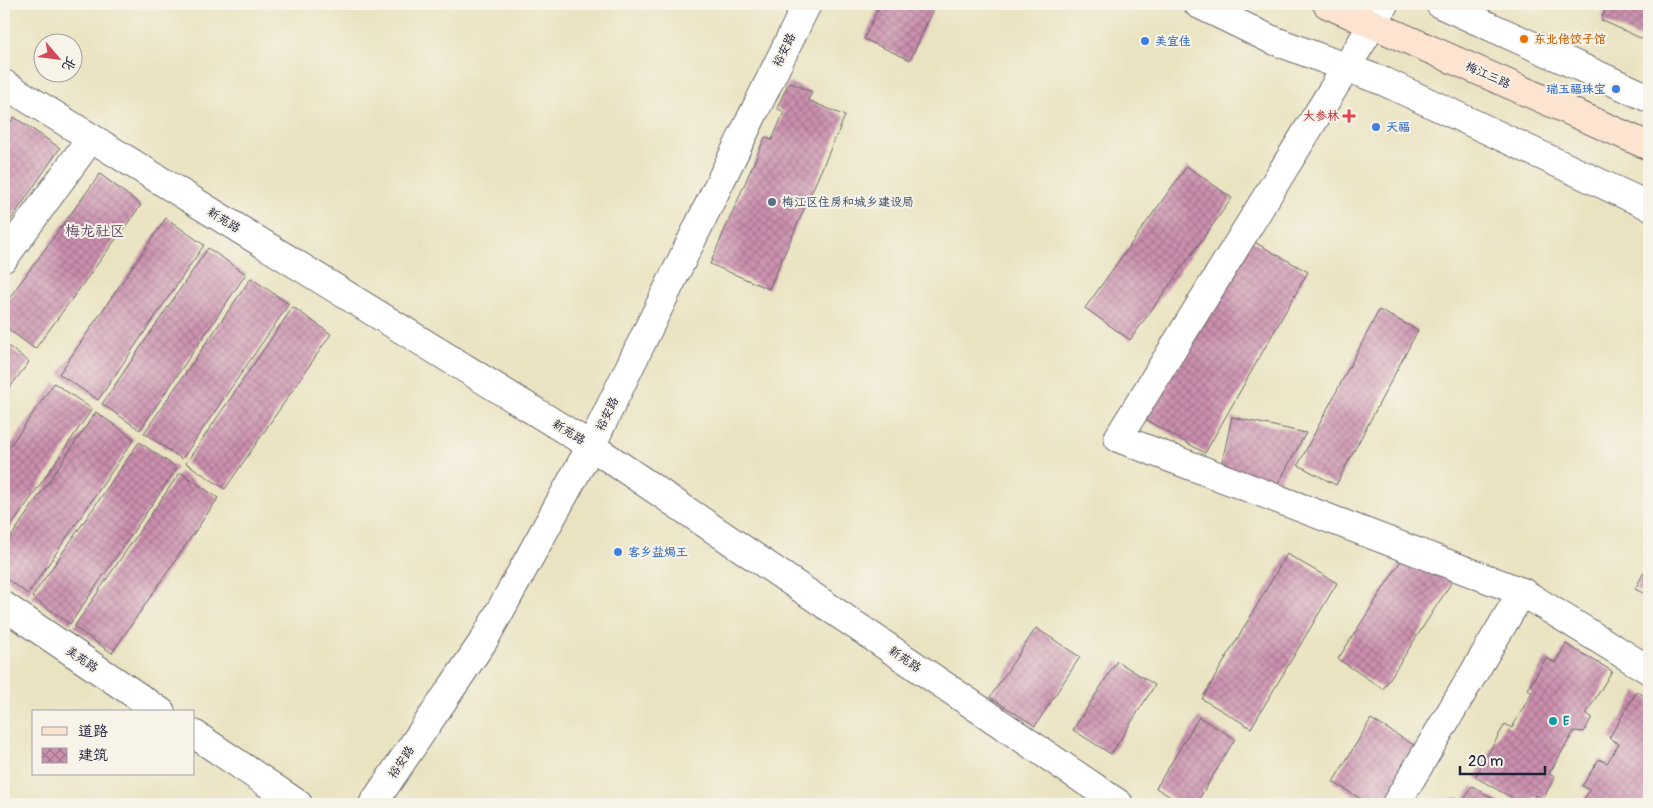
<svg xmlns="http://www.w3.org/2000/svg" width="1653" height="808" font-family="Pangolin,'LXGW WenKai TC',sans-serif">
	<defs>
		<pattern id="building-cross-hatch" width="8" height="8" patternUnits="userSpaceOnUse" patternTransform="scale(1.25)"><rect width="8" height="8" fill="#cc90af"/><path d="M0 0l8 8M0 8l8-8" fill="none" stroke="#a57590"/></pattern>
	</defs>
	<rect width="100%" height="100%" fill="#f7f3e8"/>
	<filter id="ink" filterUnits="userSpaceOnUse"><feTurbulence type="fractalNoise" baseFrequency=".02" numOctaves="2"/><feDisplacementMap in="SourceGraphic" scale="10" xChannelSelector="R" yChannelSelector="G"/><feConvolveMatrix kernelMatrix="1 2 1 2 8 2 1 2 1" color-interpolation-filters="sRGB"/></filter>
	<filter id="wash" filterUnits="userSpaceOnUse"><feTurbulence type="fractalNoise" baseFrequency=".0096" numOctaves="4" result="noise"/><feDisplacementMap in="SourceGraphic" scale="20" xChannelSelector="R" yChannelSelector="G"/><feGaussianBlur stdDeviation="1.12" result="paint"/><feColorMatrix in="noise" values="0 0 0 0 0 0 0 0 0 0 0 0 0 0 0 0 0 1.4 0 .05"/><feComposite in="paint" operator="in"/></filter>
	<g filter="url(#wash)">
		<rect width="100%" height="100%" fill="#eae3c1"/>
		<g id="blocks">
			<g fill="url(#building-cross-hatch)">
				<path d="M880 4H936L910 60 864 39Z"/>
				<path d="M1608 4H1649V42L1601 20Z"/>
				<path d="M789 82 812 92 808 100 845 116 769 289 710 264 765 137 772 140 784 112 777 108Z"/>
				<path d="M14 117 60 148 4 230V132Z"/>
				<path d="M1187 166 1232 198 1130 340 1085 308Z"/>
				<path d="M100 174 141 205 35 349 4 326V305Z"/>
				<path d="M166 218 204 245 98 400 59 374Z"/>
				<path d="M1247 238 1308 272 1205 453 1144 419Z"/>
				<path d="M208 248 246 274 140 430 102 404Z"/>
				<path d="M251 278 289 304 182 459 144 433Z"/>
				<path d="M293 307 331 334 225 489 186 463Z"/>
				<path d="M1379 310 1418 330 1336 485 1298 465Z"/>
				<path d="M4 343 29 362 4 395Z"/>
				<path d="M54 383 92 409 4 537V455Z"/>
				<path d="M96 412 134 439 28 594 4 577V547Z"/>
				<path d="M1232 417 1306 433 1269 500 1216 489Z"/>
				<path d="M139 442 177 468 70 624 32 597Z"/>
				<path d="M180 472 218 498 112 653 74 627Z"/>
				<path d="M1411 545 1457 574 1383 689 1338 659Z"/>
				<path d="M1287 554 1337 583 1251 728 1202 699Z"/>
				<path d="M1649 563V596L1635 589Z"/>
				<path d="M1036 628 1080 657 1035 726 990 697Z"/>
				<path d="M1566 644 1612 671 1586 714 1592 717 1584 732 1574 731 1549 774 1555 777 1542 800 1535 795 1530 804H1523L1475 777 1505 724 1512 728 1532 692 1528 689 1546 658 1555 663Z"/>
				<path d="M1117 661 1155 685 1111 754 1073 730Z"/>
				<path d="M1637 691 1649 699V804H1581L1590 790 1582 786 1599 759 1607 763 1619 744 1609 738Z"/>
				<path d="M1199 717 1235 739 1196 804H1182L1156 788Z"/>
				<path d="M1371 719 1417 747 1382 804H1369L1333 782Z"/>
				<path d="M1472 786 1503 804H1450L1454 797 1463 802Z"/>
			</g>
		</g>
	</g>
	<g filter="url(#ink)">
		<use href="#blocks" fill-opacity="0" stroke="#68666a" stroke-width="1"/>
		<g fill="none" stroke-linecap="round" stroke-linejoin="round">
			<defs>
				<g id="minor">
					<path d="M1198 4 1270 39 1385 82 1649 206"/>
					<path d="M1440 4 1649 98"/>
					<path d="M1373 24 1384 4"/>
					<path d="M4 258 91 138"/>
					<path d="M1396 804 1522 592"/>
				</g>
				<g id="tertiary">
					<path d="M1373 24 1118 438 1522 592 1649 670"/>
					<path d="M4 84 591 446 1119 804"/>
					<path d="M4 606 161 712"/>
					<path d="M194 734 298 804"/>
					<path d="M373 804 484 640 591 446 807 4"/>
				</g>
				<path id="secondary" d="M1327 4 1649 146"/>
			</defs>
			<use href="#minor" stroke="#68666a" stroke-width="30"/>
			<use href="#tertiary" stroke="#68666a" stroke-width="30"/>
			<use href="#secondary" stroke="#68666a" stroke-width="30"/>
			<use href="#minor" stroke="#fff" stroke-width="28"/>
			<use href="#tertiary" stroke="#fff" stroke-width="28"/>
			<use href="#secondary" stroke="#fde4d1" stroke-width="28"/>
		</g>
	</g>
	<circle fill="#e8710a" stroke="#f7f3e8" stroke-width="2" cx="1524" cy="39" r="5"/>
	<g fill="#3f7fe0" stroke="#f7f3e8" stroke-width="2">
		<circle cx="1145" cy="41" r="5"/>
		<circle cx="1616" cy="89" r="5"/>
		<circle cx="1376" cy="127" r="5"/>
		<circle cx="618" cy="552" r="5"/>
	</g>
	<path fill="#e0444e" stroke="#f7f3e8" stroke-width="2" d="M1346.5 108.5h5v5h5v5h-5v5h-5v-5h-5v-5h5z"/>
	<circle fill="#5c6f8a" stroke="#f7f3e8" stroke-width="2" cx="772" cy="202" r="5"/>
	<circle fill="#0f9aa8" stroke="#f7f3e8" stroke-width="2" cx="1553" cy="721" r="5"/>
	<g text-anchor="middle" stroke-width="4" stroke-linejoin="round" paint-order="stroke">
		<g font-size="12" font-weight="bold" fill="#c56008" stroke="#f7f3e8" text-anchor="start">
			<text x="1534" y="43">东北佬饺子馆</text>
		</g>
		<g font-size="12" font-weight="bold" fill="#366cbe" stroke="#f7f3e8" text-anchor="start">
			<text x="1155" y="45">美宜佳</text>
			<text x="1606" y="93" text-anchor="end">瑞玉福珠宝</text>
			<text x="1386" y="131">天福</text>
			<text x="628" y="556">客乡盐焗王</text>
		</g>
		<g font-size="12" fill="#22223b" stroke="#f7f3e8">
			<text transform="translate(784 50) rotate(-64)" y="4">裕安路</text>
			<text transform="translate(1488 75) rotate(24)" y="4">梅江三路</text>
			<text transform="translate(224 220) rotate(32)" y="4">新苑路</text>
			<text transform="translate(607 414) rotate(-64)" y="4">裕安路</text>
			<text transform="translate(569 432) rotate(32)" y="4">新苑路</text>
			<text transform="translate(82 659) rotate(34)" y="4">美苑路</text>
			<text transform="translate(905 659) rotate(34)" y="4">新苑路</text>
			<text transform="translate(401 762) rotate(-56)" y="4">裕安路</text>
		</g>
		<g font-size="12" font-weight="bold" fill="#be3a42" stroke="#f7f3e8" text-anchor="end">
			<text x="1339" y="120">大参林</text>
		</g>
		<g font-size="12" font-weight="bold" fill="#4e5e75" stroke="#f7f3e8" text-anchor="start">
			<text x="782" y="206">梅江区住房和城乡建设局</text>
		</g>
		<g font-size="12" font-weight="bold" fill="#0d838f" stroke="#f7f3e8" text-anchor="start">
			<text x="1563" y="725">E</text>
		</g>
		<g font-size="15" fill="#5e4864" stroke="#f7f3e8">
			<text x="95" y="236">梅龙社区</text>
		</g>
	</g>
	<rect width="1653" height="808" fill="none" stroke="#f7f3e8" stroke-width="20"/>
	<rect x="32" y="710" width="162" height="65" fill="#f7f3e8" stroke="#a29fa3"/>
	<rect x="42" y="727" width="25" height="8" fill="#fde4d1" stroke="#a29fa3"/>
	<text x="78" y="736" font-size="15" fill="#22223b">道路</text>
	<rect x="42" y="748" width="25" height="15" fill="url(#building-cross-hatch)" stroke="#a29fa3"/>
	<text x="78" y="760" font-size="15" fill="#22223b">建筑</text>
	<g transform="translate(58 58) rotate(118)"><circle r="24" fill="#f7f3e8" stroke="#a29fa3"/>
	<path d="M0-4L9 19L0 12L-9 19Z" fill="#d1495b"/>
	<text y="-8" font-size="14" font-weight="bold" text-anchor="middle" fill="#22223b">北</text>
	</g>
	<path d="M1460 766v8h85v-8" fill="none" stroke="#22223b" stroke-width="2.5"/>
	<text x="1468" y="766" font-size="15" fill="#22223b" stroke="#f7f3e8" stroke-width="4" paint-order="stroke">20 m</text>
</svg>
